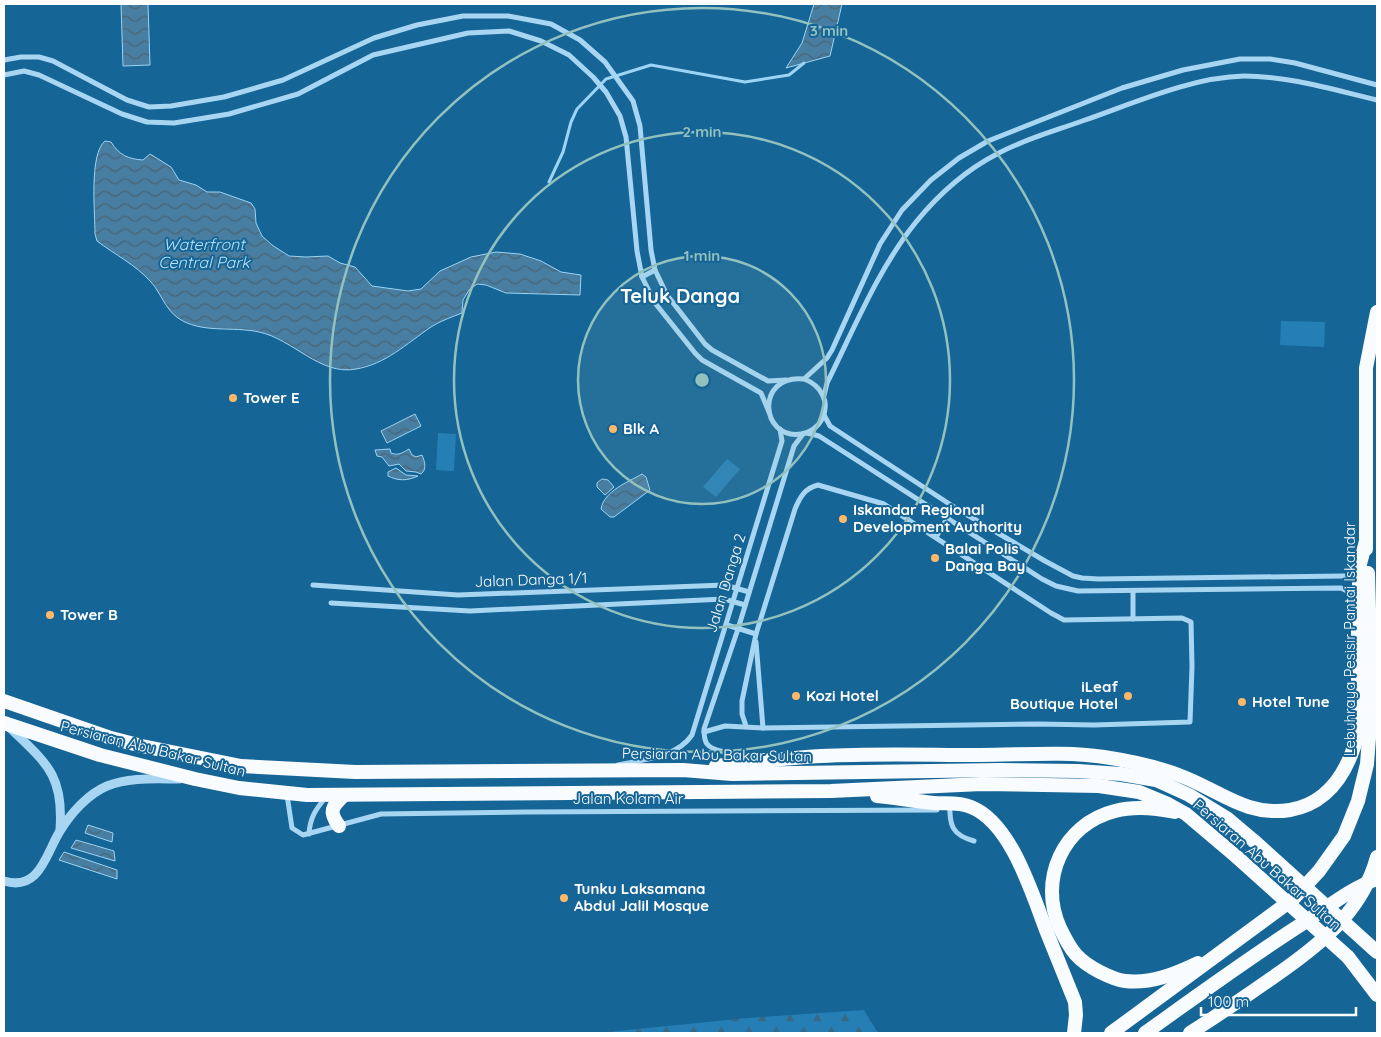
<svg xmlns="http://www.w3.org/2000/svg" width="1381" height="1037" font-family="Quicksand,sans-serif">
	<defs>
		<pattern id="forest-firs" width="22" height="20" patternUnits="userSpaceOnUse" patternTransform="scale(1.25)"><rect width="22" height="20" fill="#257fb4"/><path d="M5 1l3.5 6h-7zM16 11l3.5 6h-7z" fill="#376885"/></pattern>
		<pattern id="water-waves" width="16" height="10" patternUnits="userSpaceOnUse" patternTransform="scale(1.25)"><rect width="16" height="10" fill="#477ea1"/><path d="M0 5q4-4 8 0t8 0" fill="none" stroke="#4a6576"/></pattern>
	</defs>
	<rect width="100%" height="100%" fill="#166597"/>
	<path fill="url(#forest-firs)" d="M864 1010 878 1033H597L748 1018Z"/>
	<g fill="#257fb4">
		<path d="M1281 321 1325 322 1324 347 1280 345Z"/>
		<path d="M438 433 456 434 454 471 436 470Z"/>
		<path d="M727 459 740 469 716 497 703 487Z"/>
	</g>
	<g fill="url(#water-waves)" stroke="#9bd4f4">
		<path d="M121 4H148L150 65 123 66Z"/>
		<path d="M814 4H842L830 56 786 68 802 43Z"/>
		<path d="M105 141 111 142C119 155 128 159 143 160L150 154 171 167 179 180 196 185 207 192H220L251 203 255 209 256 223 262 236 272 245 289 256 306 257 328 256 340 263 355 267 372 286 408 291 421 289 440 271 471 257 496 252 520 254 541 261 561 272 581 275 580 295 506 293 486 285 477 284 469 290 463 300 462 313C452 317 440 321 431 327 406 344 386 364 356 369 320 376 293 339 259 332 233 326 201 334 178 318 165 309 161 293 151 282 136 265 114 254 97 241L95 234C95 212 89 154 105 141Z"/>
		<path d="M415 414 421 426 387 443 381 431Z"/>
		<path d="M390 449 391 453C398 456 402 453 409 449L412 455 416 457 422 455C425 462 427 469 421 474L416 472 406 471 399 464 389 466 382 457 377 456 375 450Z"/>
		<path d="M396 468 406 475 418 476C407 481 398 481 388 476V472Z"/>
		<path d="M642 474 646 477 650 490 614 517H610L601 509C604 491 628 482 642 474Z"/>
		<path d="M602 479 608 480 614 487 605 495 597 487V483Z"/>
		<path d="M88 825 113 833 112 842 85 833Z"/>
		<path d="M76 840 114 851 115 861 71 848Z"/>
		<path d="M64 852 117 870V879L59 860Z"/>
	</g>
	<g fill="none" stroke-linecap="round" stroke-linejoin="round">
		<path stroke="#9bd4f4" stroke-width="3" d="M549 182 563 152 571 122 577 109 606 79 651 65 745 82 789 75 804 63"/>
		<g stroke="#a8d6f2" stroke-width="5">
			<path d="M4 60 21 57H39L53 61 127 100 149 107 171 106 224 97 283 80 374 38 417 25 463 16H508L551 24 580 40 605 62 633 101 640 126 651 250 655 270 667 295 705 344 712 350 768 381 786 380"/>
			<path d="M4 75 24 71 39 75 122 114 147 122 174 123 229 114 298 94 373 55 468 33 509 31 541 41 569 55 593 77 606 92 620 116 626 137 637 251 642 277 655 303 695 353 702 360 761 393 769 412"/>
			<path d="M642 277 655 270"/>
			<path d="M804 379C820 385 831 401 822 419 818 427 810 433 801 434 760 440 755 374 804 379L827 358 832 350 880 244 902 210 931 180 959 158 988 141 1122 88 1183 70 1240 59H1270L1295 63 1377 85"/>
			<path d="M824 396 827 383C854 329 878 269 916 222 938 195 966 170 997 154 1024 139 1055 131 1085 120 1134 103 1192 77 1244 76 1289 76 1334 90 1377 100"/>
			<path d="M824 415 830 426 954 507 1045 561 1073 576 1082 578 1098 579 1342 576H1349L1357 570"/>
			<path d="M807 433 819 436 1042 579 1056 586 1078 591 1341 588 1347 591 1355 598"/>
			<path d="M936 537 954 507"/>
			<path d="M313 585 458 595 725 585 749 592"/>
			<path d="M1133 591V619"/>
			<path d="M331 603 470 611 724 599 745 605"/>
			<path d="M727 625 756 634"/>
			<path d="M756 642 763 728"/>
			<path d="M704 732 725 726 763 728 1038 724 1094 725 1190 722 1192 667 1191 622 1182 618 1064 620 1051 613 884 504 818 485C805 488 800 497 795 509L756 634 742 701V714L746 726"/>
			<path d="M758 756C746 754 715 754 707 744 704 740 704 734 704 729L738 629 794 446 803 434"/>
			<path d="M618 765C644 759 676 758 692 735L782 441 780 429"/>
			<path d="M287 795 292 828 303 835 381 814 527 812 937 810"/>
			<path d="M950 804C949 825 952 835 974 841"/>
			<path d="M309 834C310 817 316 809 326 797"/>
		</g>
		<g stroke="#a8d6f2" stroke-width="9">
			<path d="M9 727C46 763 64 774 60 830"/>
			<path d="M4 881C40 892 46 853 60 831 71 813 88 794 107 786 129 777 156 779 179 779"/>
		</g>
		<g stroke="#f9fcff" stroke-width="14">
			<path d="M1366 549V368L1377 312"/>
			<path d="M4 701 111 738 142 746 241 766 355 772 683 770 732 774 1000 770 1078 771 1121 774 1156 780 1189 795 1228 819 1254 841"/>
			<path d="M4 723 100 755 195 779 239 788 307 795 831 791 982 784 1099 786 1139 792 1168 804 1186 814 1238 858"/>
			<path d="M716 766C751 762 786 758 821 756 874 753 927 755 980 755 1021 755 1063 751 1104 757 1130 761 1156 766 1181 776 1219 790 1246 817 1290 810 1330 803 1349 769 1358 733V605L1360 564 1366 541"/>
			<path d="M877 796C896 798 915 801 934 803 946 804 959 802 971 807 1012 823 1033 897 1048 935 1057 957 1066 980 1075 1002L1076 1015 1074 1033"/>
			<path d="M1175 812C1156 808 1134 806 1115 811 1063 824 1038 880 1060 928 1071 951 1077 960 1100 972 1108 976 1116 980 1125 981 1151 984 1175 974 1198 963"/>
			<path d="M339 826C328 811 332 807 344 795"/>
			<path d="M1348 957 1377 995"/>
			<path d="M1111 1033 1293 899 1319 871 1344 836 1358 801 1367 764 1369 738 1370 647 1368 573"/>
			<path d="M1190 1033C1218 1015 1245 997 1272 978 1317 947 1362 913 1377 857"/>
		</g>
		<g stroke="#f9fcff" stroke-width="14">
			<path d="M1254 841 1377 952"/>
			<path d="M1238 858 1348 957"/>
			<path d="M1145 1033C1198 995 1250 957 1305 922 1328 907 1351 888 1377 879"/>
		</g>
	</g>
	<circle cx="702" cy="380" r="124" fill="#93c1be" fill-opacity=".12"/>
	<g fill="none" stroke="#93c1be" stroke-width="2.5">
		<circle cx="702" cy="380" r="124"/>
		<circle cx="702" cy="380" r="248"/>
		<circle cx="702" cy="380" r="372"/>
	</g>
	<g fill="#ffb969" stroke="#166597" stroke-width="2">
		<circle cx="233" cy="398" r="5"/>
		<circle cx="613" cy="429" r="5"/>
		<circle cx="843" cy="519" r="5"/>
		<circle cx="935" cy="558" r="5"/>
		<circle cx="50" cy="615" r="5"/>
		<circle cx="796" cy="696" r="5"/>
		<circle cx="1128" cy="696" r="5"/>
		<circle cx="1242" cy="702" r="5"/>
		<circle cx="564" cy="898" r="5"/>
	</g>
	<g text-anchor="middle" stroke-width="4" stroke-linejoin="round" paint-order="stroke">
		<g font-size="15" font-weight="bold" fill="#fff" stroke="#166597" text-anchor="start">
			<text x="243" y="403">Tower E</text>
			<text x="623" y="434">Blk A</text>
			<text x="853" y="515">Iskandar Regional<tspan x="853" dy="17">Development Authority</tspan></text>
			<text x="945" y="554">Balai Polis<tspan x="945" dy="17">Danga Bay</tspan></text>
			<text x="60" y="620">Tower B</text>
			<text x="1118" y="692" text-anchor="end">iLeaf<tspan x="1118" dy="17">Boutique Hotel</tspan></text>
			<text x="806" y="701">Kozi Hotel</text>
			<text x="1252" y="707">Hotel Tune</text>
			<text x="574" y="894">Tunku Laksamana<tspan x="574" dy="17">Abdul Jalil Mosque</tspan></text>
		</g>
		<g font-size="15" fill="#fff" stroke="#166597">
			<text transform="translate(531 580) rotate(-2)" y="5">Jalan Danga 1/1</text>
			<text transform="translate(726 583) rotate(-73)" y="5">Jalan Danga 2</text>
			<text transform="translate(1350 639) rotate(-90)" y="5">Lebuhraya Pesisir Pantai Iskandar</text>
			<text transform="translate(153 749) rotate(14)" y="5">Persiaran Abu Bakar Sultan</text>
			<text transform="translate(717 755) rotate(1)" y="5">Persiaran Abu Bakar Sultan</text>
			<text x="628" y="804">Jalan Kolam Air</text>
			<text transform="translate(1267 865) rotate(41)" y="5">Persiaran Abu Bakar Sultan</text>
		</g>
		<g font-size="16" font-style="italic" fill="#b9e2f8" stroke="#166597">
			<text x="204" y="250">Waterfront<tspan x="204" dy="18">Central Park</tspan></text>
		</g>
		<g font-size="20" font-weight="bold" fill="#fff" stroke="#166597">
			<text x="680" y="303">Teluk Danga</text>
		</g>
	</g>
	<circle cx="702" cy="380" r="8" fill="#93c1be" stroke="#166597" stroke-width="2.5"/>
	<g font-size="15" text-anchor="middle" font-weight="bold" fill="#93c1be" stroke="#166597" stroke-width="4" stroke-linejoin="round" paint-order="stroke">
		<text x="829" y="36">3 min</text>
		<text x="702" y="137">2 min</text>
		<text x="702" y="261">1 min</text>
	</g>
	<rect width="1381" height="1037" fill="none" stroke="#ffffff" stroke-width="10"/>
	<path d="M1201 1007v8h155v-8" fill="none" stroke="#ffffff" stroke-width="2.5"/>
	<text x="1208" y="1007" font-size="15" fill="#ffffff" stroke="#166597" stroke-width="4" paint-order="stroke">100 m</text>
</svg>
